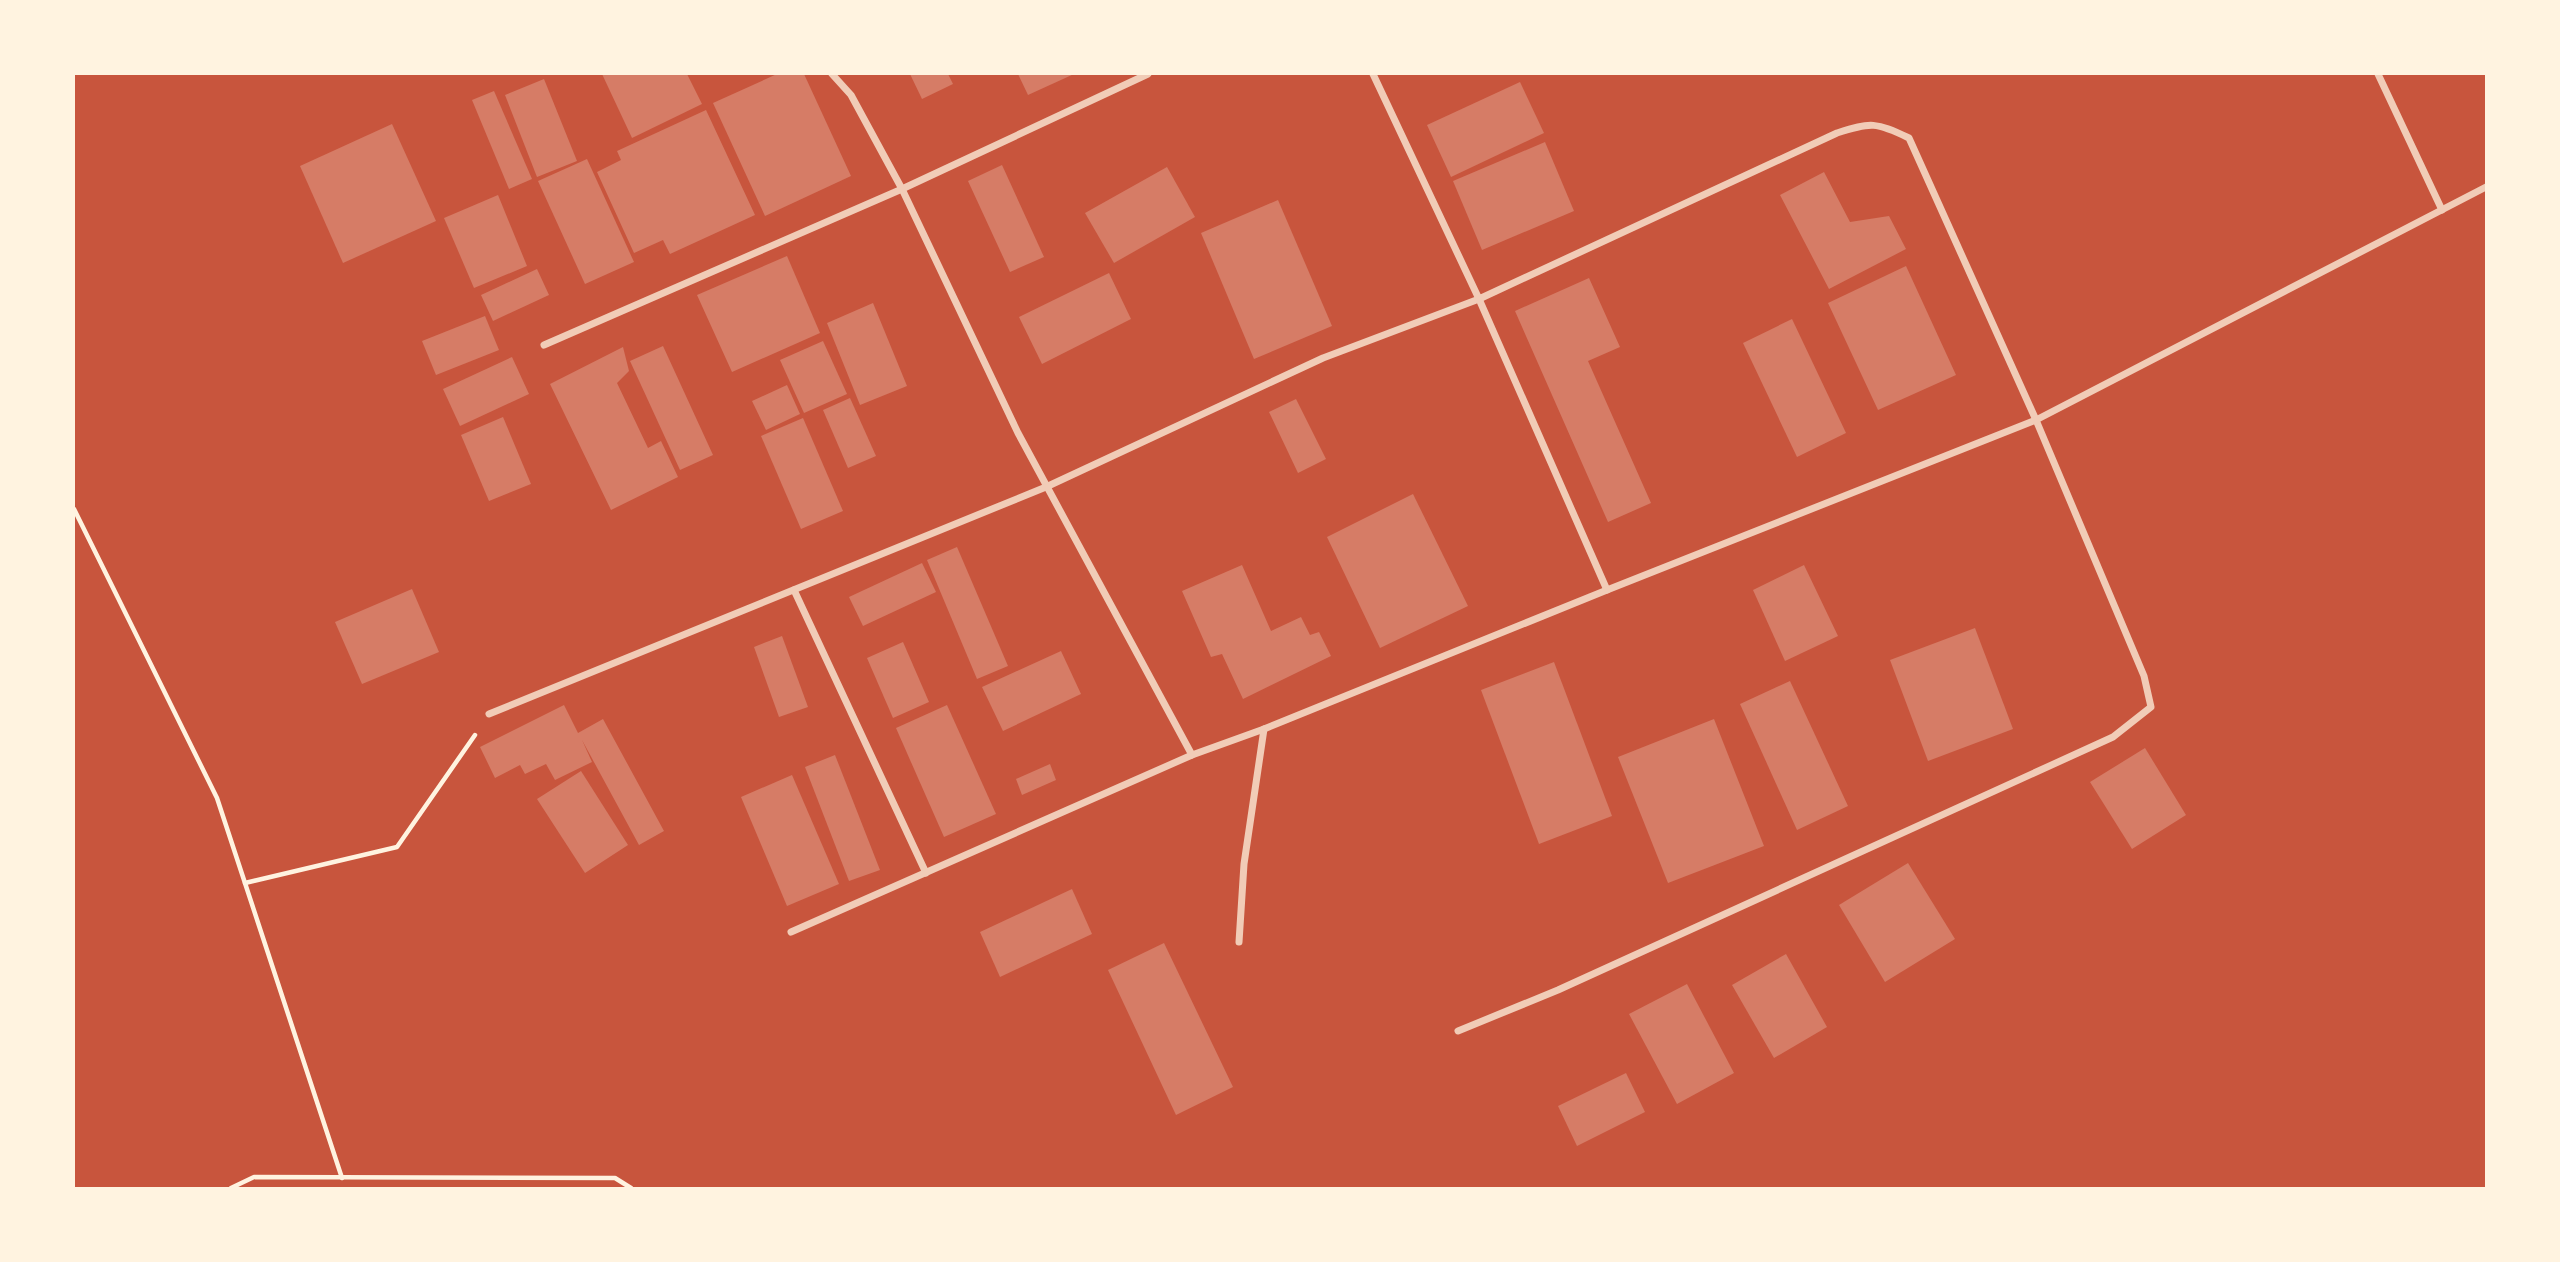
<svg xmlns="http://www.w3.org/2000/svg" width="2560" height="1262" font-family="Jost,sans-serif">
	<rect width="100%" height="100%" fill="#c8553d"/>
	<g fill="#d67c66">
		<path d="M602 74H687L702 104 632 138Z"/>
		<path d="M777 74H804L851 176 765 216 713 103Z"/>
		<path d="M910 74H948L953 84 922 99Z"/>
		<path d="M1018 74H1074L1028 95Z"/>
		<path d="M544 79 577 161 537 177 505 95Z"/>
		<path d="M1520 82 1544 133 1451 177 1427 125Z"/>
		<path d="M494 91 532 179 509 189 472 100Z"/>
		<path d="M706 110 755 215 670 254 663 240 634 253 597 172 621 160 617 151Z"/>
		<path d="M392 124 436 221 343 263 300 166Z"/>
		<path d="M1545 142 1574 211 1482 250 1453 181Z"/>
		<path d="M587 159 634 262 585 284 538 181Z"/>
		<path d="M1002 165 1044 257 1010 272 968 181Z"/>
		<path d="M1167 167 1195 217 1114 263 1085 213Z"/>
		<path d="M1824 172 1850 222 1889 216 1906 249 1829 289 1780 195Z"/>
		<path d="M498 195 527 266 474 288 444 218Z"/>
		<path d="M1278 200 1332 326 1254 359 1201 233Z"/>
		<path d="M787 256 820 333 732 372 697 295Z"/>
		<path d="M1906 266 1956 375 1878 410 1828 303Z"/>
		<path d="M537 269 549 295 493 321 481 295Z"/>
		<path d="M1109 273 1131 319 1042 364 1019 317Z"/>
		<path d="M1589 278 1620 347 1588 361 1651 503 1608 522 1515 311Z"/>
		<path d="M873 303 907 386 860 405 827 323Z"/>
		<path d="M485 316 499 350 436 375 422 341Z"/>
		<path d="M1792 319 1846 433 1797 457 1743 343Z"/>
		<path d="M823 341 847 394 804 413 780 360Z"/>
		<path d="M663 346 713 455 680 470 630 361Z"/>
		<path d="M623 347 629 371 617 383 648 448 661 441 678 477 611 510 550 384Z"/>
		<path d="M512 357 529 394 460 426 443 389Z"/>
		<path d="M787 385 800 414 766 430 752 401Z"/>
		<path d="M850 398 876 456 848 468 823 410Z"/>
		<path d="M1296 399 1326 459 1298 473 1269 412Z"/>
		<path d="M503 417 531 484 489 501 461 435Z"/>
		<path d="M803 418 843 511 801 529 761 436Z"/>
		<path d="M1413 494 1468 606 1380 648 1327 537Z"/>
		<path d="M957 547 1008 666 977 679 927 560Z"/>
		<path d="M922 563 936 592 863 626 849 597Z"/>
		<path d="M1242 565 1271 631 1301 617 1310 635 1319 632 1331 656 1243 699 1222 654 1211 657 1182 591Z"/>
		<path d="M1804 565 1838 636 1785 661 1753 590Z"/>
		<path d="M412 589 439 652 362 684 335 622Z"/>
		<path d="M1975 628 2013 729 1928 761 1890 660Z"/>
		<path d="M782 636 808 707 779 717 754 647Z"/>
		<path d="M903 642 929 702 893 718 867 658Z"/>
		<path d="M1061 651 1081 694 1003 731 982 687Z"/>
		<path d="M1554 662 1612 816 1539 844 1481 690Z"/>
		<path d="M1790 681 1848 806 1797 830 1740 704Z"/>
		<path d="M564 705 578 733 603 719 664 831 639 845 582 740 592 762 555 780 546 764 525 774 520 765 495 778 480 747Z"/>
		<path d="M947 705 996 814 944 837 896 728Z"/>
		<path d="M1714 719 1764 846 1668 883 1618 757Z"/>
		<path d="M2145 748 2186 815 2132 849 2090 782Z"/>
		<path d="M835 755 880 870 849 881 805 767Z"/>
		<path d="M1050 764 1056 780 1022 795 1016 779Z"/>
		<path d="M581 771 628 845 585 873 537 799Z"/>
		<path d="M792 775 839 884 787 906 741 797Z"/>
		<path d="M1908 863 1955 939 1885 982 1839 905Z"/>
		<path d="M1072 889 1092 934 1000 977 980 932Z"/>
		<path d="M1164 943 1233 1087 1176 1115 1108 970Z"/>
		<path d="M1786 954 1827 1027 1774 1058 1732 985Z"/>
		<path d="M1687 984 1734 1073 1677 1104 1629 1014Z"/>
		<path d="M1626 1073 1645 1112 1577 1146 1558 1106Z"/>
	</g>
	<g fill="none" stroke-linecap="round" stroke-linejoin="round">
		<g stroke="#fff3e0" stroke-width="4.5">
			<path d="M74 509 217 798 342 1178"/>
			<path d="M245 883 397 847 475 735"/>
			<path d="M231 1188 254 1177 615 1178 631 1188"/>
		</g>
		<g stroke="#f1ccb7" stroke-width="7">
			<path d="M1148 74 902 189 1018 433 1192 755"/>
			<path d="M1373 74 1479 299 1837 133C1871 122 1876 122 1909 138L2036 420 2144 676 2151 707 2113 737 1558 990 1458 1031"/>
			<path d="M2378 74 2442 210"/>
			<path d="M544 345 902 189 851 95 832 74"/>
			<path d="M794 590 926 873"/>
			<path d="M489 714 1046 487 1323 358 1479 299 1607 590"/>
			<path d="M791 932 1192 755 1264 729 1607 590 2036 420 2486 187"/>
			<path d="M1239 942 1244 864 1264 729"/>
		</g>
	</g>
	<rect width="2560" height="1262" fill="none" stroke="#fff3e0" stroke-width="150"/>
</svg>
